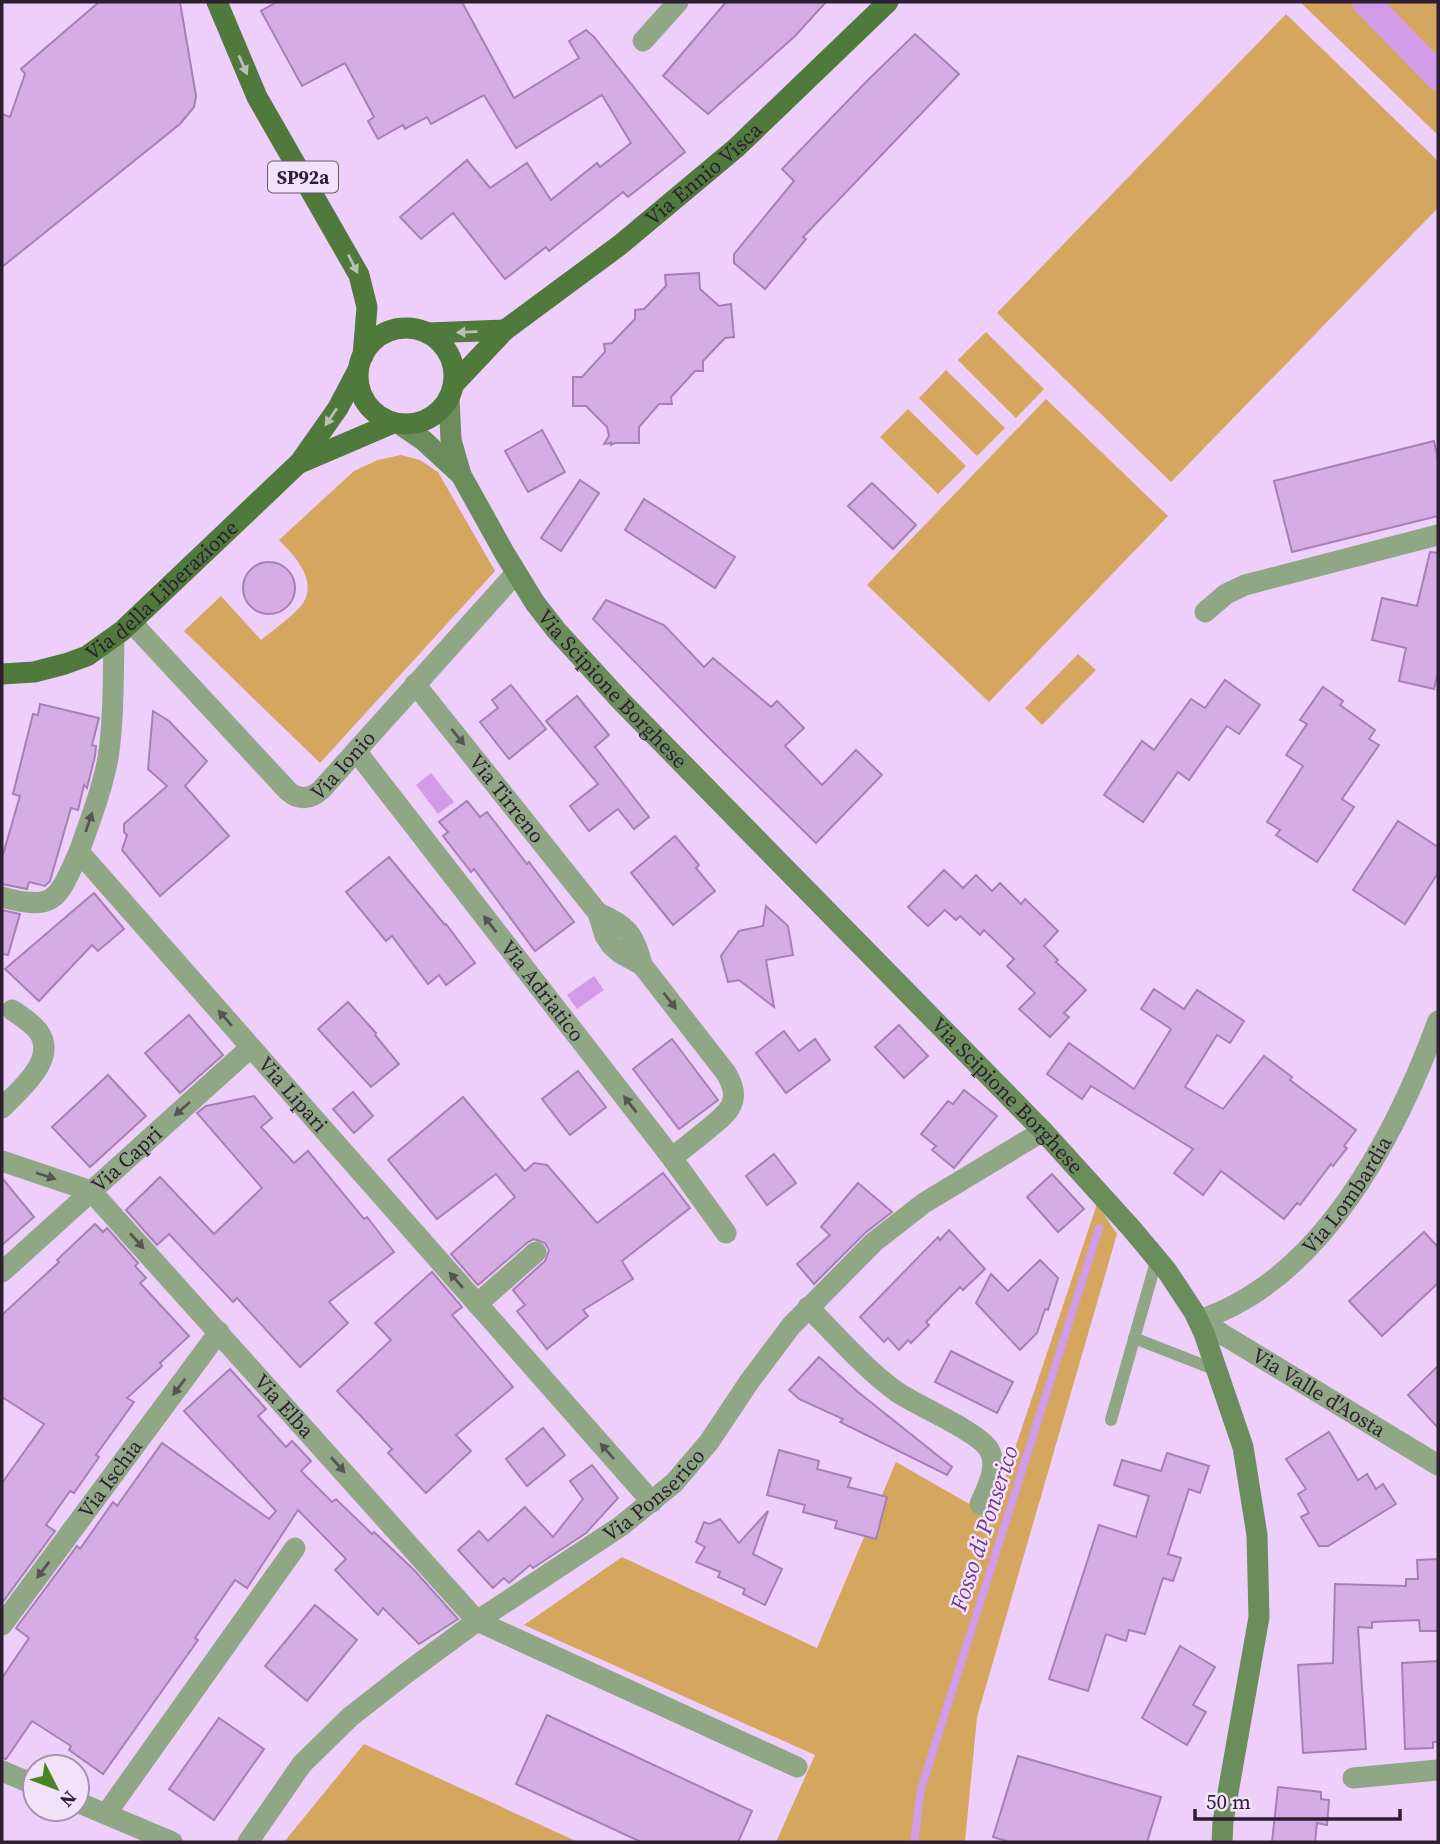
<svg xmlns="http://www.w3.org/2000/svg" width="1440" height="1844" font-family="'Source Serif 4',serif">
	<rect width="100%" height="100%" fill="#eecefb"/>
	<g fill="#d5a65d">
		<path d="M1300 2H1438V135Z"/>
		<path d="M1286 14 1438 161V208L1171 482 997 313Z"/>
		<path d="M986 332 1044 389 1016 418 958 360Z"/>
		<path d="M946 370 1005 428 977 456 919 398Z"/>
		<path d="M1046 399 1168 516 989 702 867 585Z"/>
		<path d="M908 409 966 466 938 494 880 437Z"/>
		<path d="M401 455 420 460 438 472 495 571 320 763 184 631 221 596 261 640C271 632 297 613 303 603 318 580 294 555 279 540L354 471 378 460Z"/>
		<path d="M1078 654 1096 670 1042 725 1025 708Z"/>
		<path d="M1097 1204 1117 1234 977 1717 965 1842H776L815 1755 524 1625 622 1557 817 1648 896 1462 992 1517Z"/>
		<path d="M364 1744 578 1842H284Z"/>
	</g>
	<g fill="#d29be7">
		<path d="M431 773 454 802 438 814 416 785Z"/>
		<path d="M594 976 604 990 577 1009 567 995Z"/>
	</g>
	<g fill="none" stroke-linecap="round" stroke-linejoin="round">
		<path stroke="#d29be7" stroke-width="8" d="M914 1842 921 1789 1099 1228"/>
		<path stroke="#d29be7" stroke-width="28" d="M1366 2 1438 76"/>
	</g>
	<g fill="#d5ade4" stroke="#a680b4" stroke-width="2">
		<path d="M99 2H180L196 96 194 107 180 124 2 267V114L10 117 25 74 21 69Z"/>
		<path d="M277 2H462L514 98 579 58 569 41 586 30 594 37 685 152 628 197 623 192 549 251 546 247 505 279 453 213 421 239 400 217 467 160 490 188 527 163 551 200 597 163 600 167 631 143 602 95 516 148 484 95 431 124 427 117 405 129 403 125 378 139 368 121 374 117 345 63 302 86 261 11Z"/>
		<path d="M726 2H826L795 36 708 114 663 76Z"/>
		<path d="M915 34 959 74 803 237 806 239 765 289 734 263V254L794 181 782 169 866 82Z"/>
		<path d="M699 273 700 289 719 306 731 304 734 337 725 338 703 361V371H695L671 397 672 404H659L639 427V443H615L611 445V443L604 444 609 436 607 427 586 406H573V377H582L605 352 604 344 612 343 635 319V310L644 309 666 286 665 275Z"/>
		<path d="M542 430 565 472 528 492 505 451Z"/>
		<path d="M1434 441 1438 460V516L1292 552 1274 481Z"/>
		<path d="M580 480 599 493 561 551 541 538Z"/>
		<path d="M872 483 916 525 893 549 848 506Z"/>
		<path d="M644 499 735 557 715 588 625 530Z"/>
		<path d="M1430 552 1438 553V672L1434 689 1399 681 1406 648 1372 640 1382 598 1417 606Z"/>
		<circle cx="269" cy="588" r="26"/>
		<path d="M606 600 664 625 704 667 713 658 771 707 777 701 804 728 785 746 822 785 856 750 882 775 816 843 710 739 593 619Z"/>
		<path d="M1225 680 1260 705 1239 734 1227 726 1189 780 1178 772 1143 822 1104 795 1142 741 1154 750 1191 699 1205 708Z"/>
		<path d="M511 685 546 729 509 759 480 722 498 708 492 700Z"/>
		<path d="M1323 687 1343 701 1340 705 1375 730 1369 739 1379 745 1342 799 1354 807 1317 862 1276 835 1280 830 1267 822 1303 766 1286 755 1307 724 1300 720Z"/>
		<path d="M577 696 609 735 595 747 649 817 634 829 618 809 589 831 570 806 598 784 546 721Z"/>
		<path d="M40 704 99 718 92 745 96 746 95 756 87 788 84 785 78 810 71 808 50 881 45 886 29 882 27 889 2 884V858L20 796 13 794 33 714 38 715Z"/>
		<path d="M153 711 169 721 207 761 185 786 229 836 160 896 122 850 127 835 124 832V824L167 786 148 769Z"/>
		<path d="M467 801 480 817 487 812 527 864 529 862 574 922 535 951 474 869 471 872 443 836 448 832 439 822Z"/>
		<path d="M1398 821 1438 847V873L1405 924 1353 890Z"/>
		<path d="M675 836 699 865 696 868 715 891 673 925 631 873Z"/>
		<path d="M389 857 445 925 446 924 475 963 446 985 439 975 428 984 392 936 386 941 346 892Z"/>
		<path d="M944 870 963 888 976 875 992 891 1000 883 1021 904 1025 899 1058 931 1044 946 1058 960 1056 962 1086 990 1064 1013 1069 1017 1050 1037 1019 1009 1035 993 1007 966 1014 959 984 930 980 935 960 916 956 920 945 910 928 926 908 907Z"/>
		<path d="M94 893 124 929 98 951 92 945 39 1001 5 969Z"/>
		<path d="M766 906 788 926 793 955 766 960 774 1007 739 980 728 982 721 956 739 931 763 926Z"/>
		<path d="M2 910 20 914 8 955 2 954Z"/>
		<path d="M1154 989 1184 1009 1197 990 1244 1021 1230 1043 1217 1035 1185 1087 1223 1109 1264 1056 1292 1077 1290 1080 1356 1130 1344 1146 1347 1148 1333 1166 1331 1164 1300 1205 1297 1203 1284 1219 1221 1171 1203 1195 1174 1173 1193 1149 1091 1086 1082 1099 1047 1074 1069 1043 1134 1089 1171 1029 1141 1009Z"/>
		<path d="M348 1002 376 1033 375 1035 399 1064 371 1087 318 1029Z"/>
		<path d="M189 1015 223 1055 180 1093 145 1053Z"/>
		<path d="M899 1025 928 1056 904 1078 875 1047Z"/>
		<path d="M784 1031 799 1051 815 1039 830 1060 786 1093 756 1053Z"/>
		<path d="M672 1039 718 1100 679 1129 633 1069Z"/>
		<path d="M578 1071 606 1107 570 1135 542 1099Z"/>
		<path d="M108 1075 146 1116 90 1167 52 1127Z"/>
		<path d="M964 1090 997 1116 954 1168 932 1150 936 1146 921 1134 948 1101 953 1104Z"/>
		<path d="M353 1092 373 1116 354 1133 333 1109Z"/>
		<path d="M254 1096 272 1118 261 1127 294 1163 308 1151 364 1219 367 1217 394 1252 329 1302 348 1323 300 1367 237 1298 233 1302 169 1234 157 1245 126 1210 160 1177 214 1234 262 1188 197 1113 206 1106Z"/>
		<path d="M463 1097 525 1171 534 1163 547 1165 597 1223 663 1173 690 1208 622 1261 633 1279 583 1310 588 1316 547 1349 517 1311 525 1305 513 1290 545 1261 549 1250 545 1243 534 1239 528 1242 478 1285 451 1254 515 1197 496 1174 437 1219 388 1160Z"/>
		<path d="M774 1154 796 1183 767 1205 746 1176Z"/>
		<path d="M1052 1174 1084 1209 1058 1232 1027 1197Z"/>
		<path d="M2 1178 34 1217 2 1245Z"/>
		<path d="M858 1183 892 1212 865 1233 814 1284 797 1264 830 1235 821 1227Z"/>
		<path d="M95 1224 103 1232 107 1228 138 1263 135 1266 146 1278 140 1283 189 1336 160 1363 162 1366 127 1398 134 1402 96 1455 99 1457 74 1493 70 1491 46 1525 55 1531 2 1603V1483L44 1424 2 1397V1315L59 1262 57 1260Z"/>
		<path d="M949 1230 985 1269 963 1290 960 1287 926 1322 929 1325 911 1343 908 1340 899 1350 888 1338 884 1342 860 1317 938 1237 940 1240Z"/>
		<path d="M1424 1232 1438 1247V1283L1382 1336 1349 1301Z"/>
		<path d="M1040 1260 1058 1278 1048 1310 1045 1309 1037 1333 1020 1350 976 1303 991 1274 1008 1291Z"/>
		<path d="M432 1272 462 1307 452 1315 513 1387 456 1435 471 1451 426 1493 388 1453 392 1449 337 1391 391 1340 375 1323Z"/>
		<path d="M951 1351 1013 1382 997 1413 935 1382Z"/>
		<path d="M819 1357 858 1392 952 1467 947 1475 840 1422 843 1419 799 1399 789 1390Z"/>
		<path d="M1438 1366V1428L1408 1395Z"/>
		<path d="M230 1369 266 1409 258 1416 286 1447 292 1441 311 1461 301 1471 332 1502 336 1499 372 1534 374 1532 415 1571 458 1619 419 1644 383 1608 378 1615 335 1570 346 1559 298 1510 247 1588 235 1580 195 1638 198 1640 103 1774 69 1750 71 1746 32 1721 6 1759 2 1758V1678L29 1638 16 1628 77 1546 80 1549 113 1502 117 1506 162 1443 269 1519 276 1511 184 1411Z"/>
		<path d="M543 1428 565 1455 527 1486 506 1459Z"/>
		<path d="M1329 1432 1358 1480 1367 1474 1376 1489 1383 1484 1396 1504 1328 1546H1319L1301 1517 1309 1513 1298 1494 1306 1489 1286 1459Z"/>
		<path d="M779 1450 819 1461 817 1469 851 1478 848 1487 887 1497 876 1539 835 1528 837 1521 803 1512 805 1505 767 1495Z"/>
		<path d="M1167 1453 1209 1466 1200 1493 1189 1489 1168 1554 1181 1558 1173 1581 1163 1578 1145 1634 1129 1630 1126 1641 1106 1634 1088 1691 1049 1679 1099 1525 1136 1537 1149 1496 1114 1485 1122 1460 1161 1471Z"/>
		<path d="M592 1465 618 1498 586 1533 533 1568 530 1565 509 1583 504 1578 493 1588 458 1550 479 1531 488 1541 525 1507 553 1537 583 1499 570 1481Z"/>
		<path d="M768 1511 753 1554 782 1569 765 1605 743 1594 745 1589 718 1577 720 1572 696 1562 705 1547 696 1542 704 1522 710 1524 720 1519 739 1543Z"/>
		<path d="M1438 1559V1631H1420L1419 1620 1372 1622V1628L1358 1627 1366 1749 1303 1753 1298 1665 1333 1663 1335 1584 1406 1586V1579H1418L1417 1560Z"/>
		<path d="M315 1605 357 1640 307 1701 265 1666Z"/>
		<path d="M1180 1646 1215 1667 1193 1705 1206 1712 1187 1745 1142 1718Z"/>
		<path d="M1438 1661V1742H1433V1748L1405 1749 1402 1663Z"/>
		<path d="M547 1715 752 1811 738 1842H641L516 1784Z"/>
		<path d="M219 1718 264 1749 214 1820 169 1789Z"/>
		<path d="M1018 1756 1161 1797 1147 1842H1010L993 1837Z"/>
		<path d="M1278 1787 1321 1792V1799L1329 1800 1327 1825 1317 1823 1315 1842H1272Z"/>
	</g>
	<g fill="none" stroke-linecap="round" stroke-linejoin="round">
		<g stroke="#90a786" stroke-width="12">
			<path d="M1134 1338 1216 1370"/>
			<path d="M1111 1420 1157 1258"/>
		</g>
		<g stroke="#90a786" stroke-width="21">
			<path d="M643 41 678 2"/>
			<path d="M1205 612 1226 594 1245 585 1438 535"/>
			<path id="s1" d="M132 623 288 791C299 801 311 799 321 790L516 573"/>
			<path id="s2" d="M114 638C113 678 114 719 108 758 102 790 90 821 79 852L652 1502"/>
			<path id="s3" d="M415 684 598 913C627 925 635 935 642 965"/>
			<path id="s4" d="M356 751 672 1158 726 1233"/>
			<path d="M2 897C56 912 58 898 79 852"/>
			<path d="M598 913 605 936 611 945 620 953 642 965 726 1073C743 1101 729 1112 708 1129 696 1139 684 1148 672 1158"/>
			<path d="M2 1108C19 1090 59 1059 38 1031 31 1022 21 1016 12 1010"/>
			<path id="s5" d="M2 1161 91 1191 477 1621 797 1767"/>
			<path id="s6" d="M2 1272 251 1047"/>
			<path d="M477 1304 536 1252"/>
			<path d="M808 1307C837 1336 864 1368 897 1392 918 1406 976 1431 988 1448 1000 1466 987 1487 980 1504"/>
			<path id="s7" d="M1199 1320C1322 1280 1396 1135 1438 1021"/>
			<path id="s8" d="M1199 1320 1438 1465"/>
			<path id="s9" d="M2 1625 219 1332"/>
			<path d="M2 1771 35 1785"/>
			<path d="M1353 1778 1438 1770"/>
			<path d="M77 1802 172 1842"/>
			<path d="M106 1814 295 1548"/>
			<path id="s10" d="M248 1842 302 1764 350 1717 405 1674 477 1621 621 1526 674 1483 709 1442 749 1382 791 1326 874 1242 924 1203 1043 1131"/>
		</g>
		<g stroke="#6a8d5b" stroke-width="21">
			<path id="s11" d="M449 399 451 440 461 475 505 554 535 603 556 630 621 701 1043 1131 1131 1228 1167 1271 1194 1312 1204 1333 1243 1447 1257 1535 1259 1617 1223 1821 1222 1842"/>
			<path d="M401 425 423 440 459 473"/>
		</g>
		<g stroke="#4f7a3b" stroke-width="21">
			<path d="M217 2 257 97 359 275 367 307 363 356"/>
			<circle cx="406" cy="376" r="48"/>
			<path d="M428 333 505 330"/>
			<path id="s12" d="M454 384 505 330 620 245 736 148 888 2"/>
			<path d="M302 462 393 423"/>
			<path id="s13" d="M2 674 34 672 65 664 87 656 122 631 300 462 338 408 358 370"/>
		</g>
	</g>
	<defs><path id="oneway-solid" d="M-6-.8H1V-3.2L6.5 0L1 3.2V.8H-6Z" transform="scale(1.75)"/></defs>
	<g fill="#b9beb6">
		<use href="#oneway-solid" transform="translate(243 65) rotate(66)"/>
		<use href="#oneway-solid" transform="translate(353 264) rotate(63)"/>
		<use href="#oneway-solid" transform="translate(467 332) rotate(178)"/>
		<use href="#oneway-solid" transform="translate(331 417) rotate(124)"/>
	</g>
	<g fill="#555554">
		<use href="#oneway-solid" transform="translate(458 737) rotate(51)"/>
		<use href="#oneway-solid" transform="translate(89 822) rotate(-71)"/>
		<use href="#oneway-solid" transform="translate(490 924) rotate(-128)"/>
		<use href="#oneway-solid" transform="translate(670 1001) rotate(52)"/>
		<use href="#oneway-solid" transform="translate(225 1018) rotate(-131)"/>
		<use href="#oneway-solid" transform="translate(630 1104) rotate(-128)"/>
		<use href="#oneway-solid" transform="translate(182 1109) rotate(138)"/>
		<use href="#oneway-solid" transform="translate(46 1176) rotate(18)"/>
		<use href="#oneway-solid" transform="translate(137 1241) rotate(48)"/>
		<use href="#oneway-solid" transform="translate(456 1280) rotate(-131)"/>
		<use href="#oneway-solid" transform="translate(179 1387) rotate(127)"/>
		<use href="#oneway-solid" transform="translate(607 1451) rotate(-131)"/>
		<use href="#oneway-solid" transform="translate(338 1465) rotate(48)"/>
		<use href="#oneway-solid" transform="translate(43 1570) rotate(127)"/>
	</g>
	<g text-anchor="middle" stroke-width="5" stroke-linejoin="round" paint-order="stroke">
		<rect fill="#f2e2f9" stroke="#68596e" stroke-width="2" x="268" y="161.5" width="70" height="31" rx="5"/>
		<g font-size="19" font-weight="bold" fill="#2d1e33">
			<text x="303" y="184">SP92a</text>
		</g>
		<g font-size="21" fill="#2d1e33" stroke="#f2e2f9">
			<text dy="7" stroke="none"><textPath href="#s12" startOffset="327">Via Ennio Visca</textPath></text>
			<text dy="7" stroke="none"><textPath href="#s13" startOffset="187">Via della Liberazione</textPath></text>
			<text dy="7" stroke="none"><textPath href="#s11" startOffset="341">Via Scipione Borghese</textPath></text>
			<text dy="7" stroke="none"><textPath href="#s1" startOffset="299">Via Ionio</textPath></text>
			<text dy="7" stroke="none"><textPath href="#s3" startOffset="147">Via Tirreno</textPath></text>
			<text dy="7" stroke="none"><textPath href="#s4" startOffset="304">Via Adriatico</textPath></text>
			<text dy="7" stroke="none"><textPath href="#s2" startOffset="542">Via Lipari</textPath></text>
			<text dy="7" stroke="none"><textPath href="#s11" startOffset="908">Via Scipione Borghese</textPath></text>
			<text dy="7" stroke="none"><textPath href="#s6" startOffset="168">Via Capri</textPath></text>
			<text dy="7" stroke="none"><textPath href="#s7" startOffset="198">Via Lombardia</textPath></text>
			<text dy="7" stroke="none"><textPath href="#s8" startOffset="140">Via Valle d'Aosta</textPath></text>
			<text dy="7" stroke="none"><textPath href="#s5" startOffset="383">Via Elba</textPath></text>
			<text dy="7" stroke="none"><textPath href="#s9" startOffset="182">Via Ischia</textPath></text>
			<text dy="7" stroke="none"><textPath href="#s10" startOffset="539">Via Ponserico</textPath></text>
		</g>
		<g font-size="23" font-style="italic" fill="#76348d" stroke="#f2e2f9">
			<text transform="translate(984 1528) rotate(-72)" y="8">Fosso di Ponserico</text>
		</g>
	</g>
	<rect width="1440" height="1844" fill="none" stroke="#2d1e33" stroke-width="7"/>
	<g transform="translate(56 1788) rotate(132)"><circle r="33" fill="#f2e2f9" stroke="#a394aa" stroke-width="2"/>
	<path d="M0-5L12 26L0 18L-12 26Z" fill="#488625"/>
	<text y="-10" font-size="19" font-weight="bold" text-anchor="middle" fill="#2d1e33">N</text>
	</g>
	<path d="M1195 1809v10h205v-10" fill="none" stroke="#2d1e33" stroke-width="3.5"/>
	<text x="1206" y="1809" font-size="21" fill="#2d1e33" stroke="#f2e2f9" stroke-width="5" paint-order="stroke">50 m</text>
</svg>
